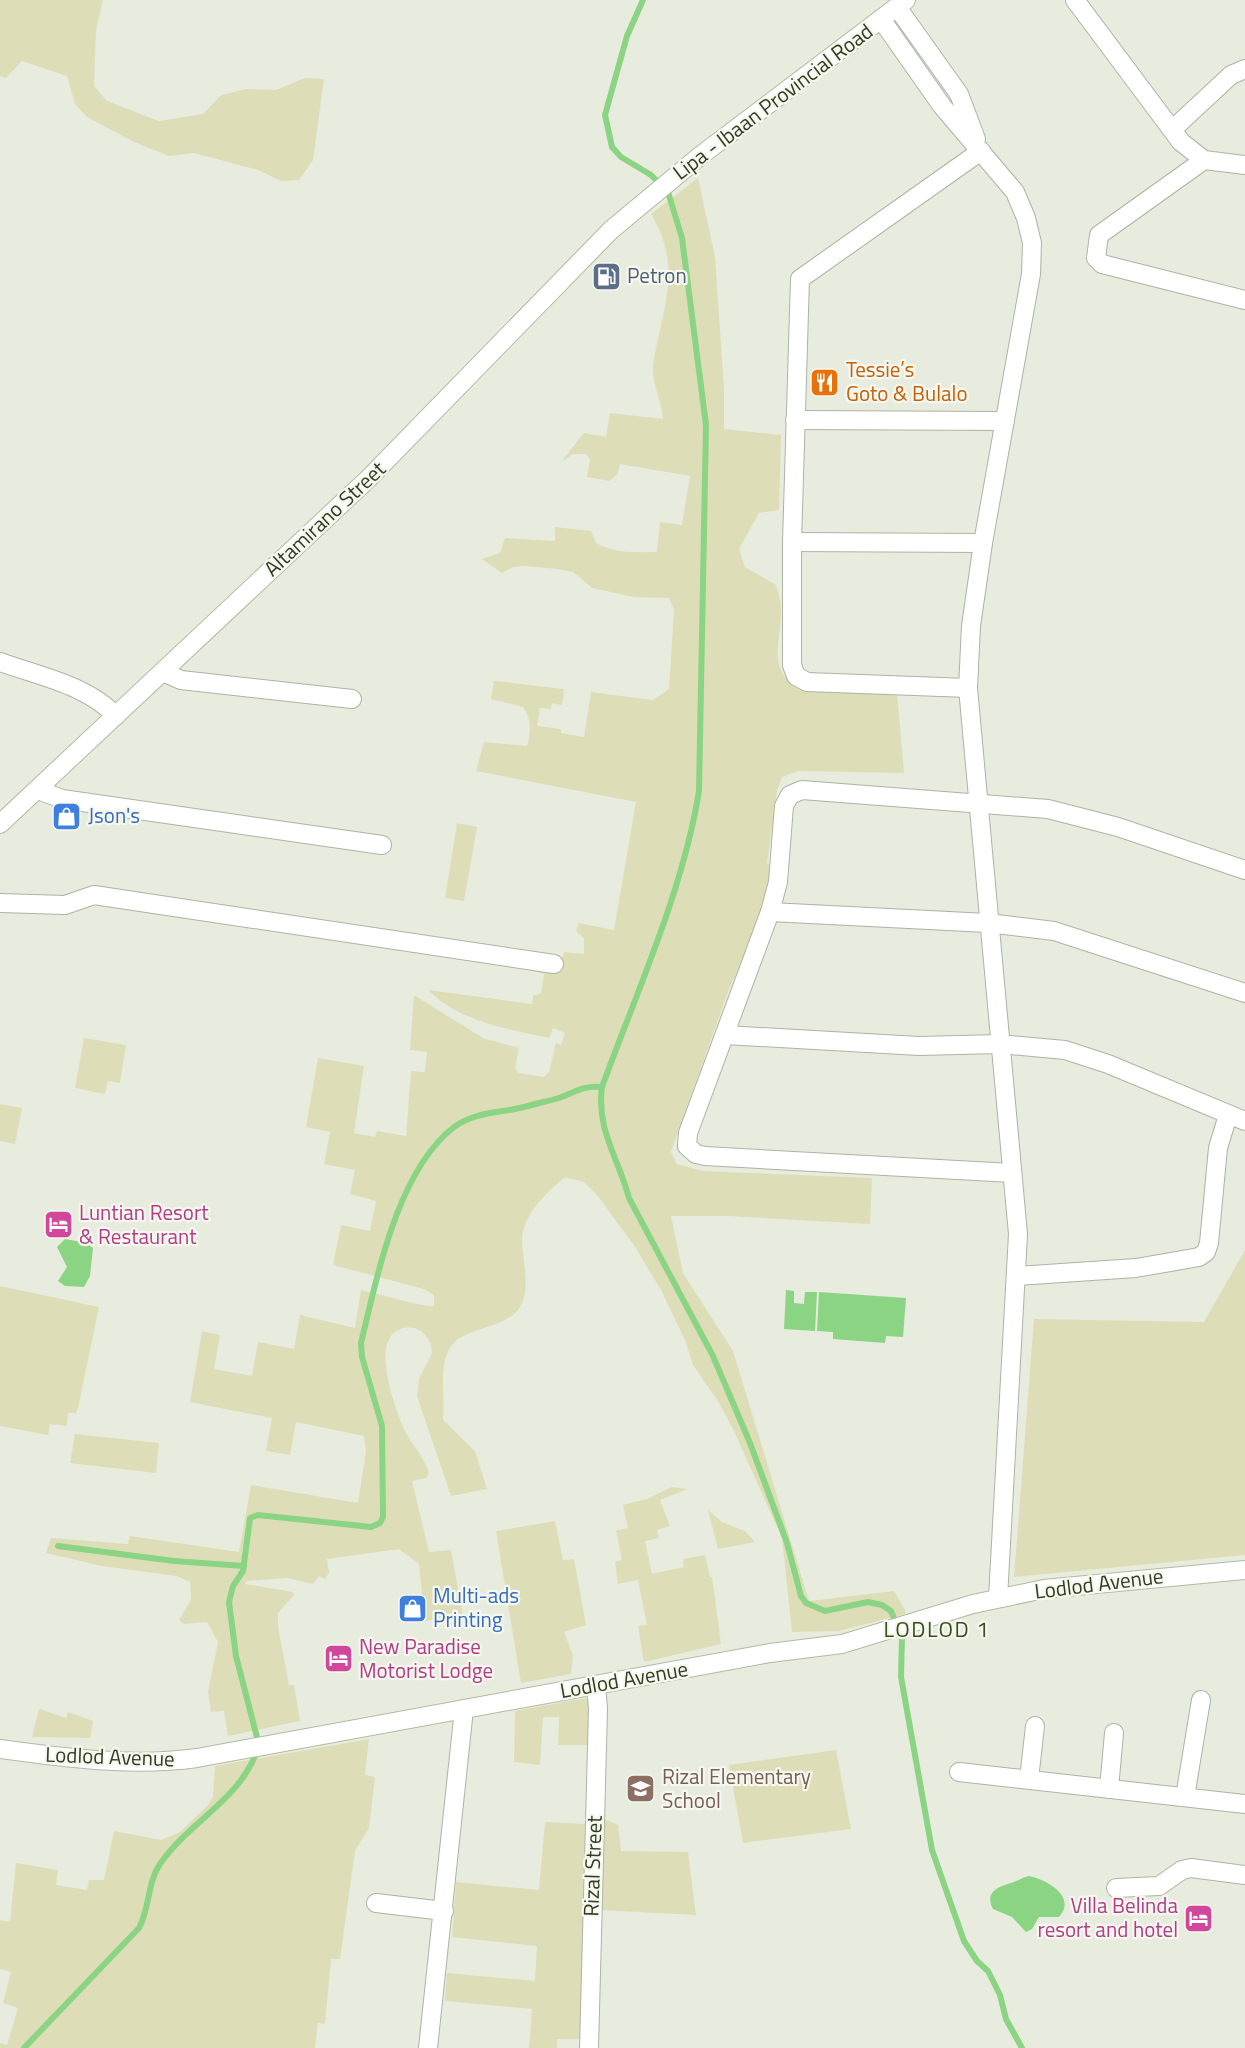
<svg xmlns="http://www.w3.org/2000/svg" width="1245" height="2048" font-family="'Titillium Web',sans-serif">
	<rect width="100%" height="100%" fill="#e8ecdf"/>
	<g fill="#dddeb7">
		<path d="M0 0H103L96 30 94 86 107 101 159 121 203 114 221 95 246 89 276 90 305 78 324 79 313 160 299 180 281 181 258 170 194 153 169 156 134 142 87 117 75 104 67 76 22 61 6 78 0 76Z"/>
		<path d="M698 178 715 257 724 388V429L781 435 779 510 759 513 739 549 745 567 776 585C778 592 781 601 781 608 782 641 765 669 800 690L897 692 904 773 798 771 782 777 777 791 767 863 776 870 742 963 730 986 671 1152 677 1164 703 1171 872 1178 870 1224 726 1216H671L683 1273 733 1351 809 1601 894 1591 905 1610V1614L839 1631 792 1632 782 1538 733 1429 718 1401 693 1365 685 1340 661 1290 635 1247 598 1196 584 1182 565 1177C547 1192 523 1214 522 1240 522 1263 535 1297 513 1315 497 1327 474 1329 458 1339 435 1358 446 1394 443 1420L475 1451 487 1489 451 1496 417 1396 419 1379 432 1353C432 1335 416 1322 398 1330 371 1343 395 1408 404 1429 411 1444 424 1456 429 1473L426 1478 412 1481 429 1552 451 1550 463 1616 425 1621 419 1564 399 1549 327 1559 329 1573 325 1579 319 1576 313 1584 287 1578 247 1581 245 1584 293 1592 294 1595 278 1613V1627L289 1685H294L300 1721 228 1736 224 1711 211 1712 208 1691 218 1642 207 1622 184 1624 179 1620 191 1600 190 1582 177 1576 102 1566 46 1553 51 1538 128 1544 130 1536 239 1552 251 1485 358 1503 366 1451 364 1436 296 1422 290 1455 266 1451 272 1418 190 1402 202 1331 220 1335 214 1369 252 1376 258 1342 294 1349 300 1315 355 1328 361 1290C376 1293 426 1308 434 1306V1295L424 1289 333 1265 341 1225 370 1231 376 1201 350 1194 355 1170 324 1164 330 1132 306 1127 318 1058 364 1066 354 1133 375 1137 377 1131 406 1136 411 1071 425 1072 427 1052 410 1050 414 995 483 1038 519 1048 515 1068 519 1073 544 1077 549 1072 556 1043 561 1045 565 1033 553 1028 549 1038C508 1029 460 1022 428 990L532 1004 533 996 541 993 544 974 534 971 535 965 560 964 564 952 584 954V938L576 931 579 923 614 930 636 802 476 771 484 742 527 746C531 732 532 720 523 707L491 699 494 681 564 689 562 705 552 703 551 709 540 708 537 726 561 729V733L584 737 591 692 653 700 669 689 674 609 669 598 634 597 592 588 573 572 558 569 524 566 513 567 502 573 482 559 500 553 505 538 555 541V527L591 531 596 543C616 554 635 552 657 552L660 522 682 525 690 476 620 464 617 475 609 481 587 477 590 459 586 454H573L561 462 584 433 606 437 610 413 663 419C662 402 651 382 653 365 662 308 684 268 651 214Z"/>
		<path d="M457 823 477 827 464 901 445 898Z"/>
		<path d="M84 1038 126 1045 120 1083 108 1081 105 1094 75 1088Z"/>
		<path d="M0 1104 22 1108 15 1144 0 1141Z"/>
		<path d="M1245 1250V1555L1014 1577 1034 1319 1204 1322Z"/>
		<path d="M0 1286 99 1307 78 1408 76 1413H68L67 1426 50 1424 48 1435 0 1426Z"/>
		<path d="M75 1434 159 1443 156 1473 70 1463Z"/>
		<path d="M672 1487 688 1489 660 1500 670 1526 657 1530 659 1538 645 1541 652 1574 684 1567 683 1559 705 1555 710 1577H712L721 1644 644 1662 638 1626 647 1625 638 1580 618 1584 615 1562 622 1560 616 1530 628 1528 623 1505 647 1499Z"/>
		<path d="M708 1510 722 1522 745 1531 755 1542 718 1549Z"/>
		<path d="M555 1521 563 1560 574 1559 586 1625 564 1632 573 1655 571 1674 521 1683 496 1531Z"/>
		<path d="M585 1698 592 1703 591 1745H558L559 1717H543L540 1765 514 1762 515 1711Z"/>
		<path d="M39 1709 66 1718 68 1712 93 1721 90 1738 32 1737Z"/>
		<path d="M369 1739 365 1775 375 1777 369 1828 355 1851 340 1959H331L325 2024 318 2023 315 2048H0V2043L7 2045 18 2008 3 2003 11 1972 0 1969V1920L10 1922 16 1863 58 1870 56 1885 87 1890 89 1880H104L114 1831 161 1840 180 1832 209 1804 213 1796 215 1766Z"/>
		<path d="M836 1750 851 1829 743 1843 729 1765Z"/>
		<path d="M602 1818 618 1825 621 1851 688 1852 696 1915 600 1910Z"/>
		<path d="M545 1822 585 1824 581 2039H557V2048H529L532 2009 445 2001 447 1973 535 1981 537 1946 452 1937 456 1882 539 1890Z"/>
	</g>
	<g fill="#8bd484">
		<path d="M65 1239 87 1243 93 1248 90 1276 84 1287 65 1286 58 1281 67 1267 57 1247Z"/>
		<path d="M786 1290 794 1291V1303L804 1304 805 1292H817L815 1331 784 1329Z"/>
		<path d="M819 1292 906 1298 903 1337 886 1336 885 1343 833 1339V1332L817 1331Z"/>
		<path d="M1029 1876C1048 1880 1077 1897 1059 1917H1039L1032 1929 1026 1932 1012 1917 993 1909C983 1890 1002 1886 1014 1882 1020 1880 1023 1877 1029 1876Z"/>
	</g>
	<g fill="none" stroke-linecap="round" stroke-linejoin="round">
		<g stroke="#8bd484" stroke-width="6">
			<path d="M643 0 627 36 605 115 612 147 621 157 651 175 668 192 682 238 706 425 699 791C683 891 637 991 602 1087 596 1130 619 1159 629 1198L713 1356 750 1443 787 1543 801 1596 806 1603 825 1611 868 1602 882 1605 891 1611 902 1637 901 1677 932 1850 964 1941 977 1961 988 1971 1000 1995 1006 2019 1022 2048"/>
			<path d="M58 1546 174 1561 244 1566"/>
			<path d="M24 2048 139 1928C150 1908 147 1883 160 1864 190 1820 243 1799 259 1745L236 1656 229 1602 233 1586 243 1571 250 1518 258 1515 371 1527 380 1523 383 1517 382 1426 362 1357 361 1343C377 1278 397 1171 454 1127 475 1111 504 1113 528 1106 538 1103 549 1101 559 1098 575 1092 584 1085 602 1087"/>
		</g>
		<defs>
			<g id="street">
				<path d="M1075 0 1181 142 1204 160 1245 165"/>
				<path d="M897 7 959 94 976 139"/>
				<path d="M881 19 942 106 1015 192 1026 218 1032 243 1031 274 983 543 971 626 968 688 1018 1234 998 1598"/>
				<path d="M1174 128 1231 75 1245 69"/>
				<path d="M1204 160 1099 235 1096 258 1102 264 1245 300"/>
				<path d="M795 420 1005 421"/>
				<path d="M792 542 983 543"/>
				<path d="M0 662C39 676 87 685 116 716"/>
				<path d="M163 672 181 680 352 699"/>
				<path d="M968 688 807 682 796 676 792 665V542L800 279 981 151"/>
				<path d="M38 790 62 799 382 845"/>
				<path d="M0 903 65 905 94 895 554 964"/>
				<path d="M770 912 988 923 1054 931 1245 993"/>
				<path d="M725 1035 919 1046 999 1044 1065 1050 1108 1064 1245 1121"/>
				<path d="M1012 1173 705 1156 696 1154 687 1146 688 1133 770 912 778 882 784 806 790 795 802 790 1048 809 1118 827 1245 870"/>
				<path d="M1017 1276 1136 1268 1199 1257 1206 1252 1209 1243 1218 1148 1228 1115"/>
				<path d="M959 1772 1245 1804"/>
				<path d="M1029 1779 1035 1726"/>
				<path d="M1109 1789 1114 1733"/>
				<path d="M1185 1797 1201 1700"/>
				<path d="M1116 1888 1159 1886 1182 1870 1191 1868 1245 1875"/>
				<path d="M376 1903 444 1911"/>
				<path d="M428 2048 464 1709"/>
				<path d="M589 2048 598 1709 596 1685"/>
			</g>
			<g id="secondary">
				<path d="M0 824 369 478 611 230 700 156 906 0"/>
				<path d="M0 1749C65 1758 132 1767 197 1758L770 1653 842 1644 973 1604 1044 1589 1245 1570"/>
			</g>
		</defs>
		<use href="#street" stroke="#acb4a2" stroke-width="20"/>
		<use href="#secondary" stroke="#b0bba0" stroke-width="20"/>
		<use href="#street" stroke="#fff" stroke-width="18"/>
		<use href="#secondary" stroke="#fff" stroke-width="18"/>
	</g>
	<defs>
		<symbol id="fuel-square" viewBox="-11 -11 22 22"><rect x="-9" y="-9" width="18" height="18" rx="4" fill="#5c6f8a" stroke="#f6f8f0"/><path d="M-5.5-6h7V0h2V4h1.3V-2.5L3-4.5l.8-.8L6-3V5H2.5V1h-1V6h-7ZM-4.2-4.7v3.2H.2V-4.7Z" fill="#fff"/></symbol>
		<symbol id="restaurant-square" viewBox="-11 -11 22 22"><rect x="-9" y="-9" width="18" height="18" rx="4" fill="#e8710a" stroke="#f6f8f0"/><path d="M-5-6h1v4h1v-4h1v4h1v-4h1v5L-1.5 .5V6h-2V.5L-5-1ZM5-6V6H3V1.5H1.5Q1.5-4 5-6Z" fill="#fff"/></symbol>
		<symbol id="shop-square" viewBox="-11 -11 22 22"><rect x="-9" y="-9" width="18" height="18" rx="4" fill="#3f7fe0" stroke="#f6f8f0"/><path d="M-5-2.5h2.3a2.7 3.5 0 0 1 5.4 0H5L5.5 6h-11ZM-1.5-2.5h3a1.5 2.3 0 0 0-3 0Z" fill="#fff"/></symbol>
		<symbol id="hotel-square" viewBox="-11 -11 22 22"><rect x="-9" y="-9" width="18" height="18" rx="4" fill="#d1479c" stroke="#f6f8f0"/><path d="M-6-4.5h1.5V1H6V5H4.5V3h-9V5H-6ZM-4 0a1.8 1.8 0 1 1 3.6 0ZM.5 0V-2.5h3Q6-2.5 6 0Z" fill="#fff"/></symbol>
		<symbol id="school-square" viewBox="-11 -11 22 22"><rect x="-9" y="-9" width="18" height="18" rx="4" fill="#8d6e63" stroke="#f6f8f0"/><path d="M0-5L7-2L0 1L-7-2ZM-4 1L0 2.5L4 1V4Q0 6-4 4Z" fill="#fff"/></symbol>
	</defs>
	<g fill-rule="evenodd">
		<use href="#fuel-square" x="590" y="260" width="33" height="33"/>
		<use href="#restaurant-square" x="808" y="366" width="33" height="33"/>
		<use href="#shop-square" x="50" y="800" width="33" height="33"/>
		<use href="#hotel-square" x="42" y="1208" width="33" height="33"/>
		<use href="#shop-square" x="396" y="1592" width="33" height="33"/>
		<use href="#hotel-square" x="322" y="1642" width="33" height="33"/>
		<use href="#school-square" x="624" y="1772" width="33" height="33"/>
		<use href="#hotel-square" x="1182" y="1902" width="33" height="33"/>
	</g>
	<g text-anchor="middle" stroke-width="4.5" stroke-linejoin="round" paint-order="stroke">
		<g font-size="21" fill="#2e3d1f" stroke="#f6f8f0">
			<text transform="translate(773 102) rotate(-37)" y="7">Lipa - Ibaan Provincial Road</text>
			<text transform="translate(325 519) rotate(-43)" y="7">Altamirano Street</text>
			<text transform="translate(1099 1584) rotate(-7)" y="7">Lodlod Avenue</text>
			<text transform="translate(624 1680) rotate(-10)" y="7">Lodlod Avenue</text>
			<text transform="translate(110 1757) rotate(2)" y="7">Lodlod Avenue</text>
			<text transform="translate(593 1866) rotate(-88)" y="7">Rizal Street</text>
		</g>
		<g font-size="21" fill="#4e5e75" stroke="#f6f8f0" text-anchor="start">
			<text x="627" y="283">Petron</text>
		</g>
		<g font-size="21" fill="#c56008" stroke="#f6f8f0" text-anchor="start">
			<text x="846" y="377">Tessie’s<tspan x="846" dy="24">Goto &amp; Bulalo</tspan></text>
		</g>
		<g font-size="21" fill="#366cbe" stroke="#f6f8f0" text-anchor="start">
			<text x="88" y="823">Json's</text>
			<text x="433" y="1603">Multi-ads<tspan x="433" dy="24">Printing</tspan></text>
		</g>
		<g font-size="21" fill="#b23c85" stroke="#f6f8f0" text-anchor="start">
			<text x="79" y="1220">Luntian Resort<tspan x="79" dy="24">&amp; Restaurant</tspan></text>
			<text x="359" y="1654">New Paradise<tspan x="359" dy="24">Motorist Lodge</tspan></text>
			<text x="1178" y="1913" text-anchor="end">Villa Belinda<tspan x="1178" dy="24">resort and hotel</tspan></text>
		</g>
		<g font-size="21" fill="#785e54" stroke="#f6f8f0" text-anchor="start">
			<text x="662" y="1784">Rizal Elementary<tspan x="662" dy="24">School</tspan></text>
		</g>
		<g font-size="22" letter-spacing="1.5" fill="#35501a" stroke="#f6f8f0">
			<text x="937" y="1637">LODLOD 1</text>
		</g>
	</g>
</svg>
